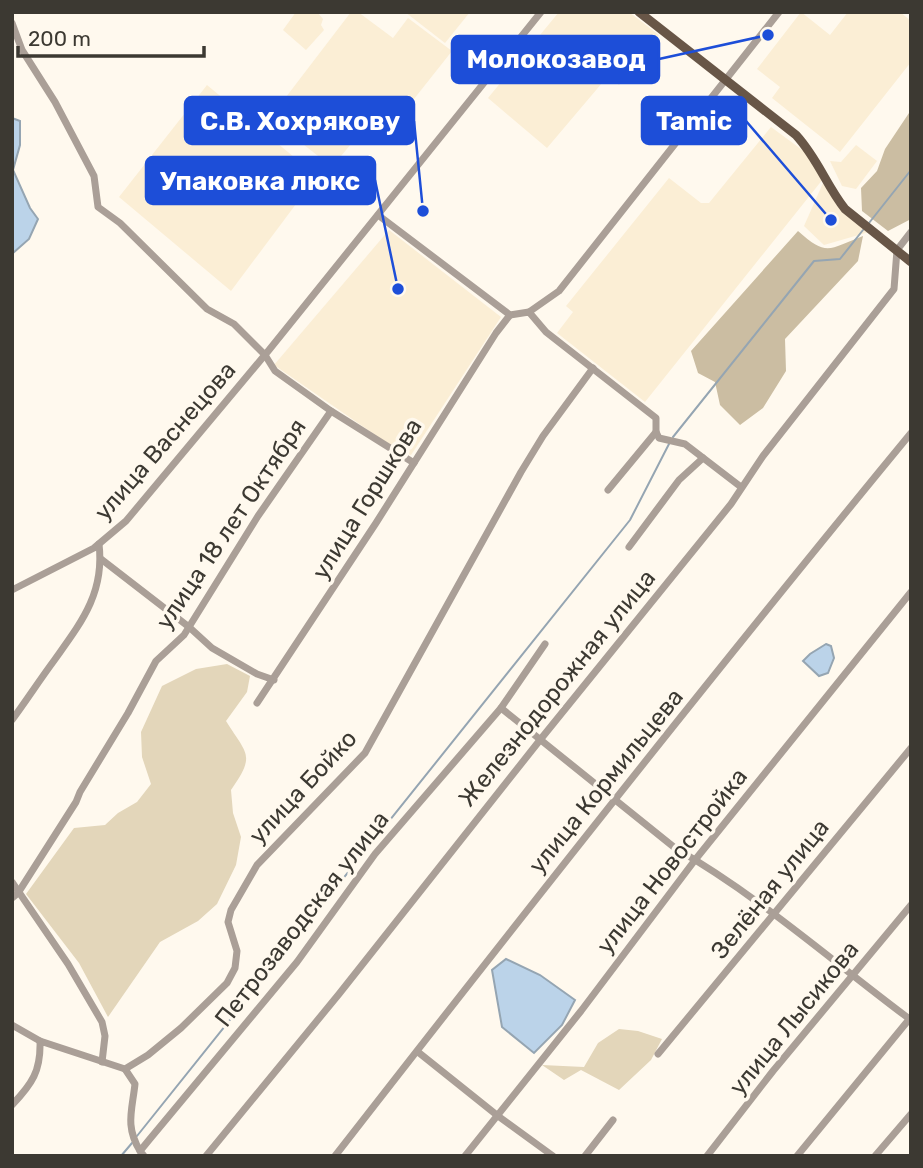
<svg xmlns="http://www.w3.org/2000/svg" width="923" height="1168" font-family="Rubik,sans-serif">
	<rect width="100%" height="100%" fill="#fff9ee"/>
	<g fill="#fbeed5">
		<path d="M296 12H317L323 19 321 25 324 30 306 50 283 30Z"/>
		<path d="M351 12H358L393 38 408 18 452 51 391 128 374 116 332 167 270 118Z"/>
		<path d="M405 12H470L445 43Z"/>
		<path d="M559 12H629L659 35 619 85 608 76 547 148 488 98Z"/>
		<path d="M801 12 830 35 848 12H900L911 21V62L840 152 772 98 780 87 757 69Z"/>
		<path d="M207 85 317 176 231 291 119 197Z"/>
		<path d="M771 127 805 152 823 179 645 402 557 333 573 312 566 306 669 178 701 203H709Z"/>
		<path d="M856 145 877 161 856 189 842 186 830 161 841 162Z"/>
		<path d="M823 183 869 232 824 245 804 226Z"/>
		<path d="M389 230 501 317 411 455 397 450 274 365Z"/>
	</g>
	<g fill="#e3d6ba">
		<path d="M227 664 250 676 247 692 226 721C247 755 256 754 231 790L233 813 241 837 236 865 217 904 198 921 160 942 108 1017 79 963 26 894 74 828 105 825 118 813 137 802 151 784 142 757 141 732 162 686 196 669Z"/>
		<path d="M619 1029 638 1031 662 1039 651 1060 619 1090 581 1070 564 1080 542 1065 584 1067 598 1043Z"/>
	</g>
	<g fill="#cbbda2">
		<path d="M911 110V219L888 231 862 211 861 188 877 171 885 149Z"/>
		<path d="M798 231C827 257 829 249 863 236L858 261 785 339 786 371 763 408 740 425 720 405 715 382 698 373 691 351Z"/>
	</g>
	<g fill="#bbd3e9" stroke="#95a5b2" stroke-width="2">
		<path d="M12 118 20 121V145L13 170 30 208 38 219 29 239 13 253Z"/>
		<path d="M826 644 831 646 834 658 828 673 819 676 803 661 810 654Z"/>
		<path d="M506 959 540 975 575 1000 562 1025 534 1053 502 1027 492 970Z"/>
	</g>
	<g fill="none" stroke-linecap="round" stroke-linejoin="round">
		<g stroke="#95a5b2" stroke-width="2">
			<path d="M869 223 911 170"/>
			<path d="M673 437 814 261 840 259 863 230"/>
			<path d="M137 1136 630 520 670 442"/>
			<path d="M121 1156 132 1143"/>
		</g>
		<g stroke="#aa9f97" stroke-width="7">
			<path d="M12 23 22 50 55 102 94 176 98 207 120 223 207 309 234 324 265 355 275 371 331 411 414 463"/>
			<path d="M378 215 510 315 529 312 546 332 656 418V432L659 438 685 444 741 487"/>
			<path d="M529 312 559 291 779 12"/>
			<path d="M608 490 656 432"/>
			<path d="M629 547 679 480 703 458"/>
			<path d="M101 559 189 627 212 648 257 674 274 680"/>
			<path d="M12 590 94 548 126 521 269 350 541 12"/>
			<path d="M257 703 376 523 496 333 510 315"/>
			<path d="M501 708 675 848C759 896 833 962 911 1020"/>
			<path d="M12 720C26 701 39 681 53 662 80 624 105 594 99 544"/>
			<path d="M12 882 68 964 102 1022 105 1036 102 1062"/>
			<path d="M12 898 18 893 76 802 80 792 128 713 156 661 184 635 258 516 331 411"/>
			<path d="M12 1025 40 1041"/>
			<path d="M418 1052 498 1116 553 1156"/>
			<path d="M658 1054 911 748"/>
			<path d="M125 1069 135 1084C132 1111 125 1126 140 1151"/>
			<path d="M12 1105C32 1084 41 1071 40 1041L125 1069 148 1055 181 1028 227 983 235 968 237 951 228 922 231 910 257 865 365 753 521 472 543 436 593 368"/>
			<path d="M144 1156 140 1151 149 1140 297 962 375 854 501 708 545 644"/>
			<path d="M206 1156 339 994 540 740 731 504 763 456 894 289 897 250 911 232"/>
			<path d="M335 1156C524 913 715 671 911 433"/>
			<path d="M465 1156 581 1011 695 860 911 592"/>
			<path d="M585 1156 613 1120"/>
			<path d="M707 1156 773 1071 911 905"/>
			<path d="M797 1156 911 1017"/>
			<path d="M875 1156 911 1114"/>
		</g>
		<path stroke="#685647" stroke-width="9" d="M639 12 796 135C818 159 826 185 845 209L911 262"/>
	</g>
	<g text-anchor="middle" stroke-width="7" stroke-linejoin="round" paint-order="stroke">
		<g font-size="24" fill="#3c3932" stroke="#fff9ee">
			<text transform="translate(165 441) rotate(-49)" y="8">улица Васнецова</text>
			<text transform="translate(367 499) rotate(-58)" y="8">улица Горшкова</text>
			<text transform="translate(231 524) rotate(-56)" y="8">улица 18 лет Октября</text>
			<text transform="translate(557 688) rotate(-51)" y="8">Железнодорожная улица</text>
			<text transform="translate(606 781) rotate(-51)" y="8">улица Кормильцева</text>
			<text transform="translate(303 787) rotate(-47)" y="8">улица Бойко</text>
			<text transform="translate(672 861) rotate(-52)" y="8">улица Новостройка</text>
			<text transform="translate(770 889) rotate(-51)" y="8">Зелёная улица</text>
			<text transform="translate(302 919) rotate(-52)" y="8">Петрозаводская улица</text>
			<text transform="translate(794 1018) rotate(-51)" y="8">улица Лысикова</text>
		</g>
	</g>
	<path fill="none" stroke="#1d4ed8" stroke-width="2.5" d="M768 35L659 59M831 220L746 121M423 211L414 121M398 289L375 180"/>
	<g fill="#1d4ed8" stroke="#fff9ee" stroke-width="2.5">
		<circle cx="768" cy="35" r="7"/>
		<circle cx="831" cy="220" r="7"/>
		<circle cx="423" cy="211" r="7"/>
		<circle cx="398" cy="289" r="7"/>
	</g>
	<g fill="#1d4ed8" stroke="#1d4ed8" stroke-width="2.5">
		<rect x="452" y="36" width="207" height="47" rx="7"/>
		<rect x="642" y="97" width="104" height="47" rx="7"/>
		<rect x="185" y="97" width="229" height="47" rx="7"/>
		<rect x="146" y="157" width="229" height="47" rx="7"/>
	</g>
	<g font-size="26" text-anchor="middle" font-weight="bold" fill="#fff">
		<text x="556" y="68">Молокозавод</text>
		<text x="694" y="130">Tamic</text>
		<text x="300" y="130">С.В. Хохрякову</text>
		<text x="260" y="190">Упаковка люкс</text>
	</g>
	<rect width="923" height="1168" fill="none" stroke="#3c3932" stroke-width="28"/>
	<path d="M18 46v10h186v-10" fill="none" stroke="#3c3932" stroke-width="3.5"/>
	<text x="28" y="46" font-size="21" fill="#3c3932" stroke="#fff9ee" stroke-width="5" paint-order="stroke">200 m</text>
</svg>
